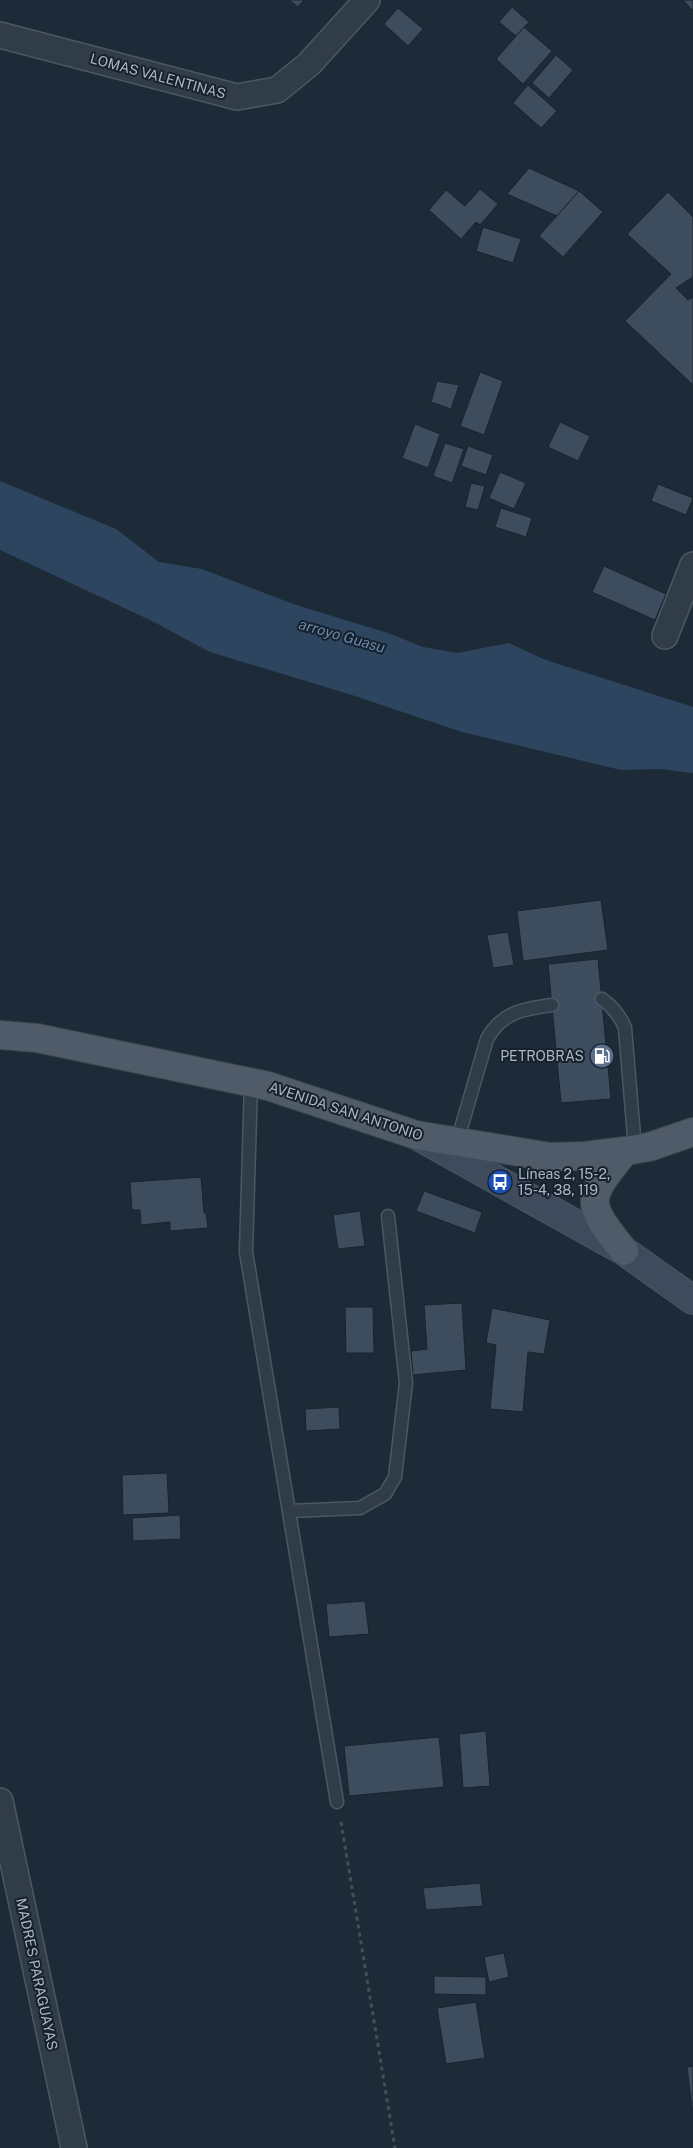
<svg xmlns="http://www.w3.org/2000/svg" width="693" height="2148" font-family="'Public Sans',sans-serif">
	<rect width="100%" height="100%" fill="#1d2b38"/>
	<path fill="#2d455f" d="M0 481 116 529 159 562 202 569 296 605 388 633 423 647 457 653 509 643 543 659 693 707V773L660 769 621 770 462 732 352 695 210 652 152 621 0 550Z"/>
	<g fill="#3e4d5e" stroke="#19232f">
		<path d="M289 0H304L298 7Z"/>
		<path d="M683 0H693V11Z"/>
		<path d="M512 7 529 22 516 36 499 22Z"/>
		<path d="M398 8 423 29 408 46 384 24Z"/>
		<path d="M524 27 552 51 523 84 496 59Z"/>
		<path d="M556 55 573 70 549 98 532 83Z"/>
		<path d="M528 85 557 111 541 128 513 103Z"/>
		<path d="M529 168 579 191 557 216 507 194Z"/>
		<path d="M480 189 498 204 480 225 476 222 461 239 429 210 446 190 465 206Z"/>
		<path d="M579 191 603 212 563 257 539 236Z"/>
		<path d="M668 192 693 217V277L676 288 688 300 693 297V385L625 321 671 274 627 234Z"/>
		<path d="M483 227 521 239 513 263 476 251Z"/>
		<path d="M480 372 503 381 484 435 460 426Z"/>
		<path d="M437 381 459 385 451 409 431 402Z"/>
		<path d="M560 422 590 436 578 461 548 447Z"/>
		<path d="M415 424 440 434 428 468 402 458Z"/>
		<path d="M445 443 464 449 452 483 433 476Z"/>
		<path d="M468 446 493 455 486 475 461 466Z"/>
		<path d="M500 472 526 483 514 509 489 498Z"/>
		<path d="M471 483 485 486 478 510 465 507Z"/>
		<path d="M658 484 693 498 686 515 651 501Z"/>
		<path d="M501 508 532 518 526 537 495 527Z"/>
		<path d="M604 566 666 594 655 620 592 592Z"/>
		<path d="M601 900 608 950 523 961 517 911Z"/>
		<path d="M508 932 514 965 493 968 487 935Z"/>
		<path d="M598 959 611 1099 561 1103 548 964Z"/>
		<path d="M201 1177 204 1213H206L208 1228 170 1231V1222L141 1225 140 1210H132L130 1182Z"/>
		<path d="M424 1191 482 1212 475 1233 416 1211Z"/>
		<path d="M360 1211 365 1246 338 1249 333 1215Z"/>
		<path d="M462 1303 466 1370 413 1375 411 1351 427 1349 424 1305Z"/>
		<path d="M345 1307H373L374 1353H346Z"/>
		<path d="M492 1308 550 1320 544 1354 528 1352 523 1412 490 1409 496 1345 486 1343Z"/>
		<path d="M339 1407 340 1429 306 1431 305 1409Z"/>
		<path d="M167 1473 169 1513 123 1515 122 1475Z"/>
		<path d="M180 1515 181 1539 133 1541 132 1518Z"/>
		<path d="M365 1601 369 1634 329 1637 326 1604Z"/>
		<path d="M486 1731 490 1786 463 1788 459 1734Z"/>
		<path d="M439 1737 444 1787 349 1796 344 1746Z"/>
		<path d="M480 1883 483 1906 426 1910 423 1888Z"/>
		<path d="M504 1953 509 1977 489 1982 484 1957Z"/>
		<path d="M434 1976 486 1977V1995L434 1994Z"/>
		<path d="M476 2002 485 2058 446 2064 437 2008Z"/>
		<path d="M693 2066V2108L692 2109 687 2067Z"/>
	</g>
	<g fill="none" stroke-linecap="round" stroke-linejoin="round">
		<defs>
			<g id="service">
				<path d="M602 999C613 1007 620 1015 625 1028L635 1149"/>
				<path d="M251 1082 246 1252 337 1802"/>
				<path d="M457 1142 487 1039C502 1012 523 1009 552 1005"/>
				<path d="M289 1511 360 1508 385 1494 395 1477 406 1383 388 1216"/>
			</g>
			<g id="minor">
				<path d="M0 35 237 97 277 90 309 64 367 0"/>
				<path d="M665 636 693 565"/>
				<path d="M0 1801 74 2148"/>
			</g>
			<path id="secondary" d="M418 1136 624 1251 693 1300"/>
			<g id="primary">
				<path d="M0 1035 37 1038 268 1086 416 1135 550 1157 585 1156 625 1151 649 1147 693 1132"/>
				<path d="M624 1251C585 1202 585 1200 625 1151"/>
			</g>
		</defs>
		<use href="#service" stroke="#4c5764" stroke-width="15"/>
		<use href="#minor" stroke="#4c5764" stroke-width="28"/>
		<use href="#secondary" stroke="#4c5764" stroke-width="30"/>
		<use href="#primary" stroke="#3b4552" stroke-width="30"/>
		<path stroke="#3a5454" stroke-width="3" stroke-dasharray="4 4" stroke-linecap="butt" d="M341 1822 395 2148"/>
		<use href="#service" stroke="#313c49" stroke-width="12"/>
		<use href="#minor" stroke="#313c49" stroke-width="25"/>
		<use href="#secondary" stroke="#3f4b5c" stroke-width="28"/>
		<use href="#primary" stroke="#4f5b69" stroke-width="28"/>
	</g>
	<defs>
		<symbol id="fuel-disc" viewBox="-11 -11 22 22"><circle r="9.5" fill="#5c6f8a" stroke="#17212d"/><path d="M-5.5-6h7V0h2V4h1.3V-2.5L3-4.5l.8-.8L6-3V5H2.5V1h-1V6h-7ZM-4.2-4.7v3.2H.2V-4.7Z" fill="#fff"/></symbol>
		<symbol id="bus-disc" viewBox="-11 -11 22 22"><circle r="9.5" fill="#1a4fb4" stroke="#17212d"/><path d="M-5-6H5V4H4V6H2V4H-2V6H-4V4H-5ZM-3.5-4V0h7V-4ZM-3.5 1.2v1.5H-2V1.2ZM2 1.2v1.5H3.5V1.2Z" fill="#fff"/></symbol>
	</defs>
	<g fill-rule="evenodd">
		<use href="#fuel-disc" x="588" y="1042" width="28" height="28"/>
		<use href="#bus-disc" x="486" y="1168" width="28" height="28"/>
	</g>
	<g text-anchor="middle" stroke-width="4" stroke-linejoin="round" paint-order="stroke">
		<g font-size="14" fill="#abb7c6" stroke="#17212d">
			<text transform="translate(158 76) rotate(15)" y="5">LOMAS VALENTINAS</text>
			<text transform="translate(346 1111) rotate(18)" y="5">AVENIDA SAN ANTONIO</text>
			<text transform="translate(37 1974) rotate(78)" y="5">MADRES PARAGUAYAS</text>
		</g>
		<g font-size="14" fill="#abb7c6" stroke="#17212d" text-anchor="end">
			<text x="584" y="1061">PETROBRAS</text>
			<text x="518" y="1179" text-anchor="start">Líneas 2, 15-2,<tspan x="518" dy="16">15-4, 38, 119</tspan></text>
		</g>
		<g font-size="15" font-style="italic" fill="#678aad" stroke="#17212d">
			<text transform="translate(342 636) rotate(16)" y="5">arroyo Guasu</text>
		</g>
	</g>
</svg>
